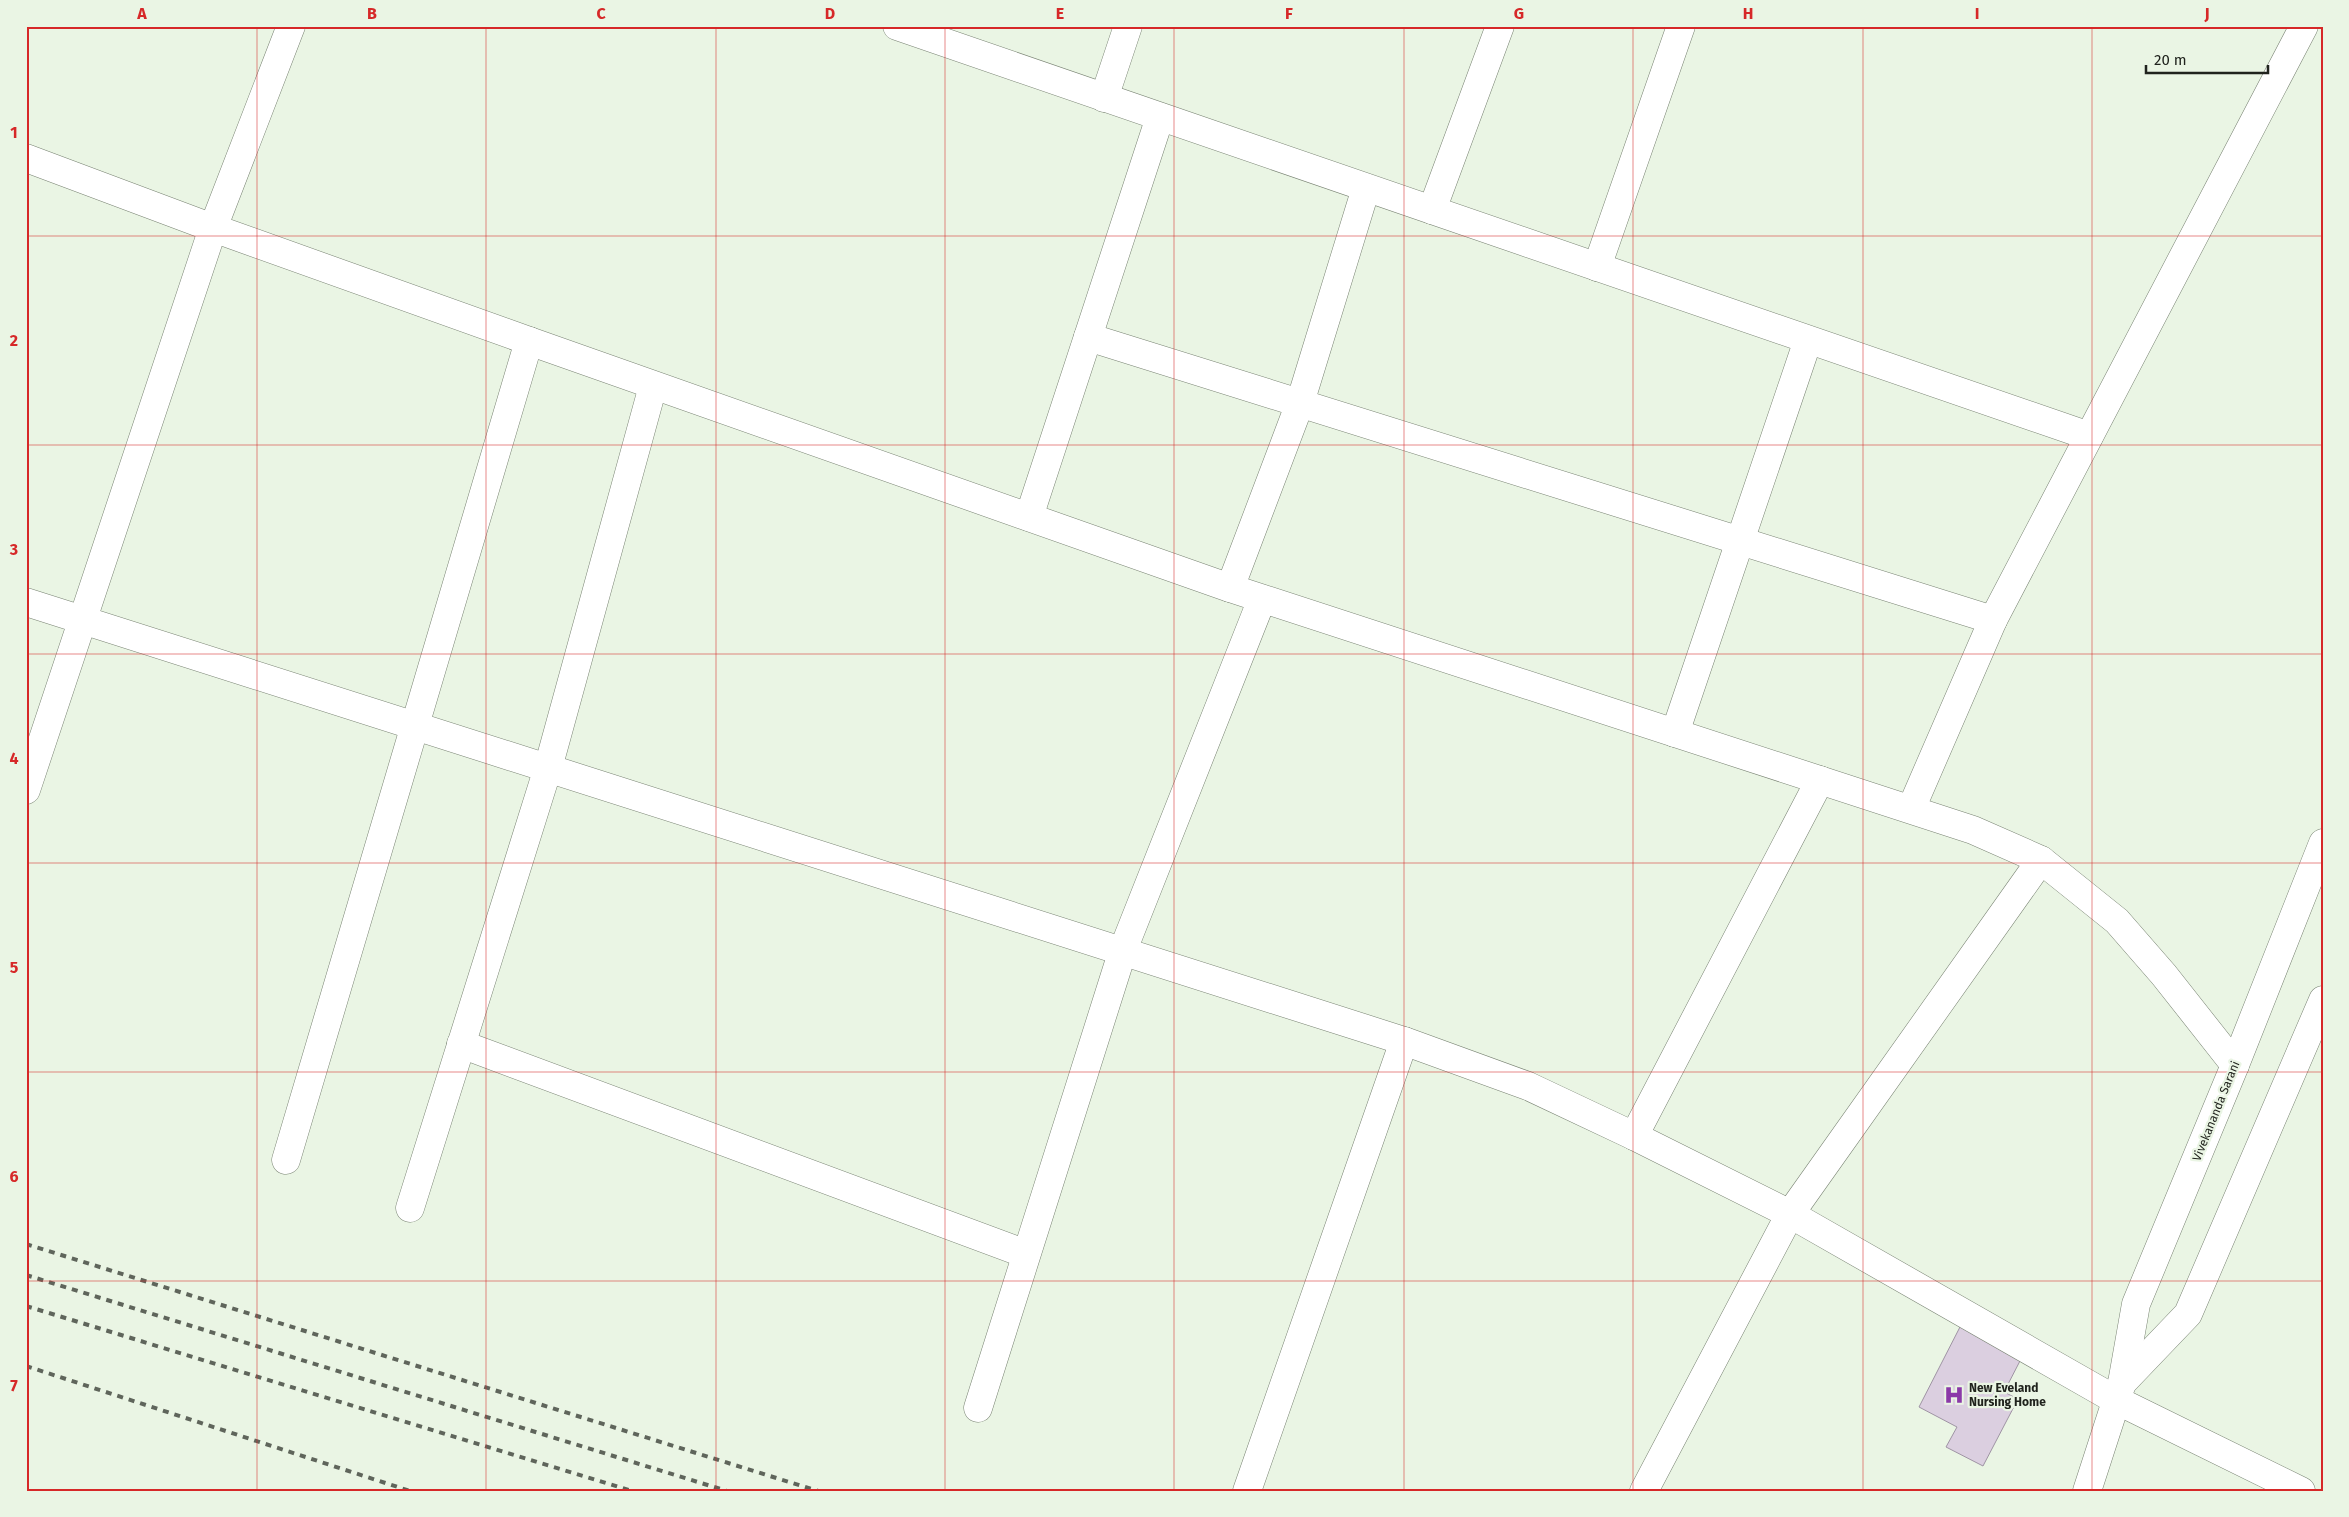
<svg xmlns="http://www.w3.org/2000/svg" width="2349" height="1517" font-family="'Fira Sans',sans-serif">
	<rect width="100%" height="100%" fill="#eaf5e4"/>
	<path fill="#dbcfe0" stroke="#9f94a4" d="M1961 1325 2022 1357 2004 1392 2018 1399 1983 1466 1946 1447 1957 1427 1919 1407Z"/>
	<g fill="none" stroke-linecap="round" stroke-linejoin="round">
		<defs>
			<g id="minor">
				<path d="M897 26 2089 436"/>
				<path d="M1104 98 1128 26"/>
				<path d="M26 158 213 228 529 341 1230 588 1973 830 2041 860 2117 921 2164 975 2235 1065"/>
				<path d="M1432 210 1500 26"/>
				<path d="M1597 267 1681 26"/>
				<path d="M1088 337 1993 620"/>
				<path d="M1029 517 1160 117"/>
				<path d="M1230 588 1300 403 1366 188"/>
				<path d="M26 602 1404 1041 1528 1086 1634 1136 1790 1214 2116 1400 2301 1491"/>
				<path d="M1675 733 1808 340"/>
				<path d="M26 790 213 228 291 26"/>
				<path d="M1911 809 1993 620 2304 26"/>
				<path d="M461 1044 1026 1254"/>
				<path d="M1634 1136 1820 780"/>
				<path d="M286 1160 529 341"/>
				<path d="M410 1208 548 768 653 386"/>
				<path d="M2122 1383 2188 1314 2323 1000"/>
				<path d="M978 1408 1123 950 1262 599"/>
				<path d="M1247 1491 1404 1041"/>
				<path d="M1644 1491 1790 1214 2041 860"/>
				<path d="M2087 1491 2122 1383 2136 1304 2235 1065 2323 843"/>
			</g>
		</defs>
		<use href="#minor" stroke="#798373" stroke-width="29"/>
		<use href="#minor" stroke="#fff" stroke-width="28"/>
		<g stroke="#5f655b" stroke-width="4" stroke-dasharray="6 6" stroke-linecap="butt">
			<path d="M26 1244 818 1491"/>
			<path d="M26 1275 727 1491"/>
			<path d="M26 1306 632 1491"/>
			<path d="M26 1366 410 1491"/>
		</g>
	</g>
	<path fill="none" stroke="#d62828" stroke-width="1" stroke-opacity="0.55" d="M257 26V1491M486 26V1491M716 26V1491M945 26V1491M1174 26V1491M1404 26V1491M1633 26V1491M1863 26V1491M2092 26V1491M26 236H2323M26 445H2323M26 654H2323M26 863H2323M26 1072H2323M26 1281H2323"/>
	<defs>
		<symbol id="hospital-bare" viewBox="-9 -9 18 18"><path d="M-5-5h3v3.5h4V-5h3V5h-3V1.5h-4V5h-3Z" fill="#8b39a8" stroke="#eaf5e4" stroke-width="2.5" paint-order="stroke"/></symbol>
	</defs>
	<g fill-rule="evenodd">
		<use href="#hospital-bare" x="1940" y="1381" width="28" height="28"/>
	</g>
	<g text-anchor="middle" stroke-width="4.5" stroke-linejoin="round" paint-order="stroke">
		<g font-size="12" fill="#20231d" stroke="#eaf5e4">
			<text transform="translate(2216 1111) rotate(-68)" y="4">Vivekananda Sarani</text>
		</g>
		<g font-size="12" font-weight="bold" fill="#20231d" stroke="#eaf5e4" text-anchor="start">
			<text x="1969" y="1392">New Eveland<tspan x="1969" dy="14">Nursing Home</tspan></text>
		</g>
	</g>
	<rect width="2349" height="1517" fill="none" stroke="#eaf5e4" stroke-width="55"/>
	<path d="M2146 65v8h122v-8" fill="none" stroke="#20231d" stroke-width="2.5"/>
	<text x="2154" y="65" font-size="15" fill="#20231d" stroke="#eaf5e4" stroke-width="4" paint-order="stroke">20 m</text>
	<rect x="28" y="28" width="2294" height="1462" fill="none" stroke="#d62828" stroke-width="2"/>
	<g font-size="16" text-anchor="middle" font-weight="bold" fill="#d62828">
		<text x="142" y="19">A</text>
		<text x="372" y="19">B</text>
		<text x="601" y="19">C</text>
		<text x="830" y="19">D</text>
		<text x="1060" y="19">E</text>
		<text x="1289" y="19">F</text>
		<text x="1519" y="19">G</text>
		<text x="1748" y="19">H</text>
		<text x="1977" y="19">I</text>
		<text x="2207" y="19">J</text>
		<text x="14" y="138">1</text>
		<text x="14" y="346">2</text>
		<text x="14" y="555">3</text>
		<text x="14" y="764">4</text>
		<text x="14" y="973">5</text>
		<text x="14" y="1182">6</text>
		<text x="14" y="1391">7</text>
	</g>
</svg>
